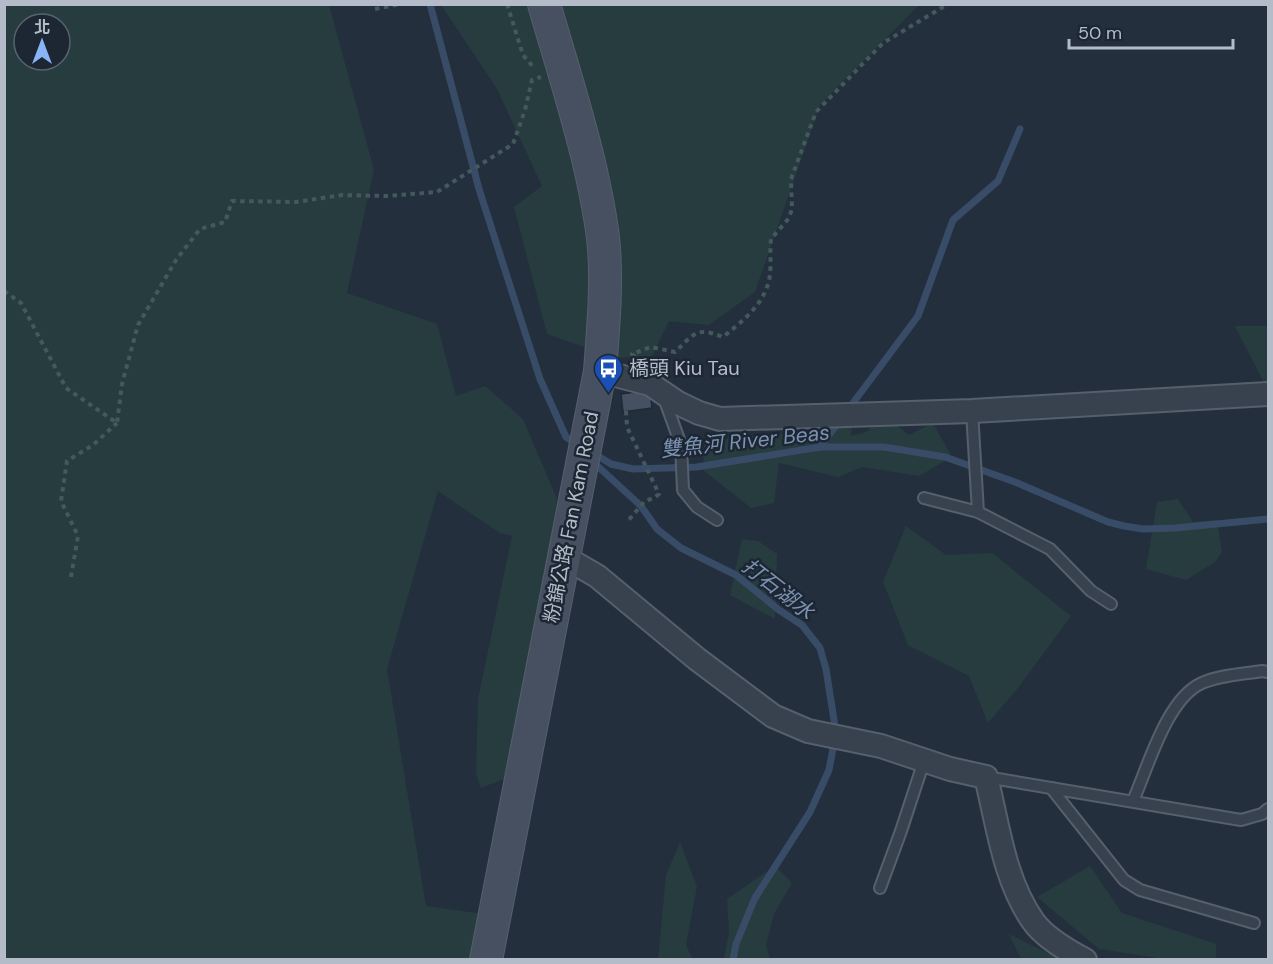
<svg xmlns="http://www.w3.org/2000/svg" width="1273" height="964" font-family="'DM Sans','Noto Sans TC',sans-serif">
	<rect width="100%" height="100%" fill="#242f3e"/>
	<g fill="#263c3f" fill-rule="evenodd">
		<path d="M5 5H329L374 170 347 293 437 324 456 396 485 386 523 419 557 499 551 546 504 779 481 788 476 773 478 699 512 536 500 533 438 491 387 669 426 906 491 915 483 959 5 960ZM24 24H60V60H24Z"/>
		<path d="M441 5H919L820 105 755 292 709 325 669 321 652 356 616 358 547 334 514 207 542 186 497 89Z"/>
		<path d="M1235 326H1268V391Z"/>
		<path d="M854 407 851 436 869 431 874 408 909 435 933 423 952 457 919 476 862 467 838 477 779 463 774 503 751 508 703 470 705 441 817 430Z"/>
		<path d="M1178 499 1193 522 1217 520 1222 552 1215 562 1186 580 1146 569 1157 502Z"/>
		<path d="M906 526 946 555 992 553 1071 616 1018 688 988 723 969 676 908 645 883 582Z"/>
		<path d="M742 539 758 541 777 554 775 619 730 595Z"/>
		<path d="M680 842 697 887 686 944 692 959H658L666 875Z"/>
		<path d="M775 866 792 883 774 914 766 945 770 959H724L729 932 727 899Z"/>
		<path d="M1090 866 1122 913 1216 944V959H1164L1099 949 1037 897Z"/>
		<path d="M1009 934 1060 959H1021Z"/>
	</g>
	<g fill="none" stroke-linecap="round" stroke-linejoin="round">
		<g stroke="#394c67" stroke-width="7">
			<path d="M430 4 479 189 540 379 566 437 578 445"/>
			<path d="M847 411 918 316 953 220 998 181 1020 129"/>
			<path d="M820 447 841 419"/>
			<path d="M593 453 611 464 633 469 697 467 820 447H884L945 457 1015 482 1108 522 1124 526 1143 529 1175 528 1268 519"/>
			<path d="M592 461 641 506 657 529 681 548 736 575 779 610 802 625 820 648 826 669 836 733 829 770 810 812 755 898 736 944 733 960"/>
		</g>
	</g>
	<path fill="#455162" stroke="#1f2835" stroke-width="1.5" d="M650 390 652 408 623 412 621 394Z"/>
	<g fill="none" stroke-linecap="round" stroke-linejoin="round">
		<defs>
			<g id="lane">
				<path d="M664 398 681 445 683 490 697 507 717 520"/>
				<path d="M972 411 978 512"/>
				<path d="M924 498 978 512 1050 549 1091 591 1111 604"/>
				<path d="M986 777 1241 820 1262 814 1268 809"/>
				<path d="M1051 788 1124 880 1140 890 1254 923"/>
				<path d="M1133 801C1148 767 1167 698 1202 683 1220 675 1243 674 1262 671L1268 672"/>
				<path d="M880 888 901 831 924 761"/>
			</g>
			<g id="street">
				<path d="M600 371 650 384 678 403 699 413 720 419 972 411 1268 394"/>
				<path d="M564 557 597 576 697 659 773 716 808 731 881 746 950 769 986 777C998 825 1004 880 1033 921 1044 937 1068 951 1085 960"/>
			</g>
			<path id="secondary" d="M486 960 600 371C603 330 607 289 604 248 602 221 596 194 590 167 577 112 560 59 544 4"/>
		</defs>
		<use href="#lane" stroke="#565f6c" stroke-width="14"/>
		<use href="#street" stroke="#565f6c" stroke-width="26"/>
		<use href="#secondary" stroke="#565f6c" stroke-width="34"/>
		<g stroke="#44595c" stroke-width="4" stroke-dasharray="4.5 4.5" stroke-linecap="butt">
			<path d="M507 4 523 55 535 69"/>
			<path d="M375 9 401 4"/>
			<path d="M4 291 21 303 66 388 117 423 122 384 138 325 176 260 200 229 225 222 232 201 296 202 342 195 386 196 437 192 513 144 525 110 532 80 541 77"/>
			<path d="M635 357 632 354 651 347 675 352C694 334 696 326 723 337 740 323 759 309 767 287 773 272 769 254 771 239L789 218 792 209 791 179 816 112 883 43 948 4"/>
			<path d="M626 411 627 427 659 494 654 498 645 501 627 522"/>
			<path d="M71 577 78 536 61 501 67 461 93 445 117 423"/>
		</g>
		<use href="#lane" stroke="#38414e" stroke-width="10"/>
		<use href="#street" stroke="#38414e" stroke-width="22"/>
		<use href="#secondary" stroke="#465061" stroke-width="32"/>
	</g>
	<defs>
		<symbol id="bus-pin" viewBox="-11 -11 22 30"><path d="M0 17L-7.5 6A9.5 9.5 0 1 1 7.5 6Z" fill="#1a4fb4" stroke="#1d2633"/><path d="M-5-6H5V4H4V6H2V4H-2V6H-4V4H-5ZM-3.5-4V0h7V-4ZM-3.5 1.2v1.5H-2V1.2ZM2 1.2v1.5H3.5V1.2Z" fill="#fff"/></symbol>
	</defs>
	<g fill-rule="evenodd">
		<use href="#bus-pin" x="592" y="352" width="33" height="45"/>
	</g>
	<g text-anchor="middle" stroke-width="5" stroke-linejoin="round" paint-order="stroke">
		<g font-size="20" fill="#b4bcc9" stroke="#1d2633" text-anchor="start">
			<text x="629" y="375">橋頭 Kiu Tau</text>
		</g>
		<g font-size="20" fill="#b4bcc9" stroke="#1d2633">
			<text transform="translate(571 517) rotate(-79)" y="7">粉錦公路 Fan Kam Road</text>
		</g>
		<g font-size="21" font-style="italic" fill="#7c92b1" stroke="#1d2633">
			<text transform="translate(745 441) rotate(-6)" y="7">雙魚河 River Beas</text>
			<text transform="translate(778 589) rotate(38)" y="7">打石湖水</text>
		</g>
	</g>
	<rect width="1273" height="964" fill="none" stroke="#b4bcc9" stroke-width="12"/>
	<g transform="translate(42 42)"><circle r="28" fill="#1d2633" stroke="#59626f" stroke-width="1.5"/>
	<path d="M0-4.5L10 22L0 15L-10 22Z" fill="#8ab4f8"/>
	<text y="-9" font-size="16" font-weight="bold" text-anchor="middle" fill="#b4bcc9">北</text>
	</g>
	<path d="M1069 39v9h164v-9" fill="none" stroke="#b4bcc9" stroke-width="3"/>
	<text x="1078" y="39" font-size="18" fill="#b4bcc9" stroke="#1d2633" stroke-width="4.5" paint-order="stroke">50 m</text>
</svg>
